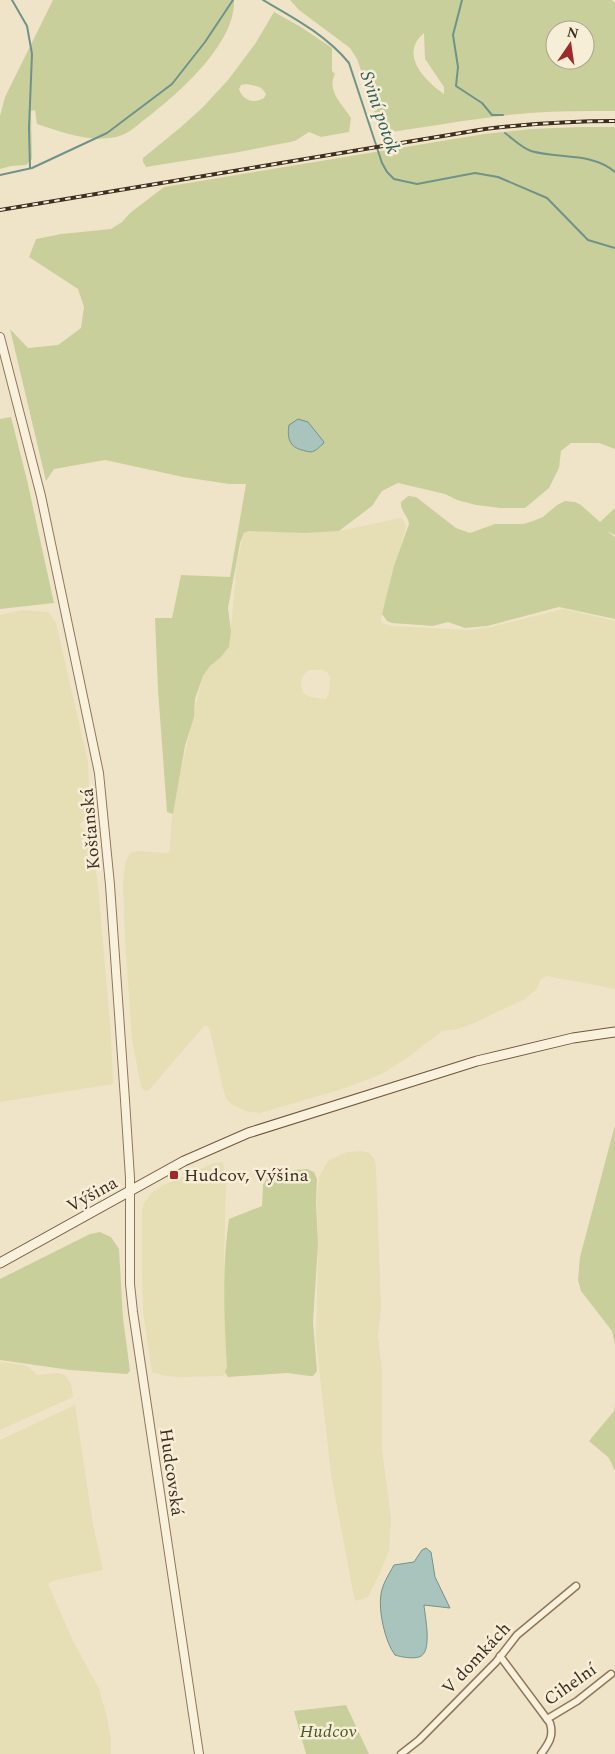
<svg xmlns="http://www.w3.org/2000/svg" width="615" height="1754" font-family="Spectral,serif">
	<rect width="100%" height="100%" fill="#f0e4c8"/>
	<g fill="#e6deb5" fill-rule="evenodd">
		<path d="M401 518 404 521 406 527 381 619 382 623 392 626 470 630 491 627 563 609 615 621V989L547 976 540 980 537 989 525 999 472 1024 458 1029 442 1031 410 1056 380 1075 336 1091 260 1113 245 1111 233 1105 227 1100 224 1092 210 1031 208 1026H204L149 1090 144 1091 141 1087 132 1039 125 939 123 884 125 864 129 854 137 851 167 853 170 851 171 825 177 789 202 678 210 666 221 657 229 647 237 562 244 533 250 530 305 533 339 531ZM309 670H322L327 672 330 677 329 694 326 699 310 697 303 693 301 683 303 676Z"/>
		<path d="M22 610 48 612 56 623 88 762 90 813 79 825 92 839 99 895 111 1035 113 1084 0 1102V615Z"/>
		<path d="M362 1151 369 1153 374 1159 376 1167 381 1309 378 1336 382 1371V1449L391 1519 389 1551 379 1575 368 1597 356 1601 354 1597 331 1474 316 1341 318 1255 317 1197 319 1177 328 1161 347 1152Z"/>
		<path d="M223 1162 226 1183 224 1260 227 1367 225 1375 221 1376 180 1377 166 1376 152 1372 143 1311 142 1269V1211L144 1203 151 1193 164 1185 214 1163Z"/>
		<path d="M0 1362 24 1365 28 1367 37 1375 57 1373 65 1375 71 1384 73 1397 0 1430Z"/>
		<path d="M75 1405 93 1525 103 1570 52 1581 48 1584 72 1639 99 1689 107 1717 111 1740V1754H0V1440Z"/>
	</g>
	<g fill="#c9cf9b" fill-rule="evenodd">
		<path d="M53 0H234C236 43 179 93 148 117 138 124 128 135 116 137 89 143 62 132 37 124L35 110 31 111 32 159 26 165 11 166 0 169V116L5 97Z"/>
		<path d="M290 0H612L615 3V111C587 111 558 111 530 113 481 117 433 126 384 133L391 130 380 132 369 93 368 81 362 73 357 59 350 48 299 10ZM555 30H585V60H555ZM424 33 425 59 444 87V94C424 80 399 54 424 33Z"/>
		<path d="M274 12 301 27 332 48V71L335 74C326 91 343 105 351 118L349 132 321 137 309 132 295 141 239 152 146 167 143 162V158L181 127 203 107 228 80 255 44ZM246 84C255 86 261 85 266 94L264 98C254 104 243 101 239 89L241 85Z"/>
		<path d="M580 127H615V449L599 443H571L561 451 559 468 549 488 525 508H501L476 505 457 500 445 494 398 483 382 491 372 506 339 531 305 533 249 531 244 533 240 543 228 608 231 631 229 647 221 657 210 666 203 676 195 699 194 717 185 746 173 814 167 812 158 690 155 618H172L181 575 230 577 246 484H229L183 477 105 460 54 469 46 481 10 329 28 348 58 345 81 328 84 307 78 289 29 257 36 239 61 234 111 229 122 222 130 213 164 187 484 134 531 129ZM308 422 324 442 314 451C303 449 294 450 289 439Z"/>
		<path d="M11 417 27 480 54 603 0 609V419Z"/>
		<path d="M408 496 416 497 456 528 470 533 495 524H523L533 521 543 517 557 505 565 501 575 502 581 505 600 522 615 508V535L607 531 615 537V619L559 607 487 626 465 628 448 622 433 626 392 623 387 621 382 614 394 566 409 524C408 515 400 511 401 502Z"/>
		<path d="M615 1125V1345L612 1331 581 1291 578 1280 580 1257Z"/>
		<path d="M307 1169 314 1172 317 1179 316 1202 318 1244 313 1322 317 1371 313 1376H310L287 1373 228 1377 225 1372 227 1367C224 1320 222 1265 229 1219L262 1206 263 1185 267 1178 295 1170Z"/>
		<path d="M100 1232 111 1237 119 1249 123 1318 130 1371 127 1374 70 1370 0 1360V1279L90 1234Z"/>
		<path d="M615 1401V1471L609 1458 589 1441 614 1411Z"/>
		<path d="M346 1705 369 1754H306L294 1711Z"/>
	</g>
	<g fill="#a9c4bc" stroke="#6f938a">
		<path d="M298 419 308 422 324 442 323 444C320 446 317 450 314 451 310 453 306 451 302 450 289 447 287 437 289 425Z"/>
		<path d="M426 1548 431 1552 435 1577 450 1608 424 1605C425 1617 433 1653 419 1657 412 1659 401 1657 395 1655 385 1642 378 1610 381 1594 382 1585 389 1574 394 1565L414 1562 422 1550Z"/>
	</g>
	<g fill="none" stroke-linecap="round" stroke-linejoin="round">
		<g stroke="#6f938a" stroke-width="2">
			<path d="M12 0 27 26 32 54 29 128 30 168"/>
			<path d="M263 0C294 18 326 35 349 63L382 163 387 172 394 179 417 184 475 173 498 177 547 198 588 240 615 248"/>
			<path d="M462 0 453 35 458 67 456 86 482 103 492 115H503"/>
			<path d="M505 133C513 139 522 148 531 151 558 159 592 152 615 172"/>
			<path d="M0 175 32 168 107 133 172 84 205 42 233 0"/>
		</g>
		<defs>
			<g id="minor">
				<path d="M500 1656 550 1723C554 1736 549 1743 541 1754"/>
				<path d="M547 1719 577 1701 611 1674"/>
				<path d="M401 1754 419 1740 496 1662 517 1635 576 1586"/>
			</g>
			<path id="tertiary" d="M0 337 41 496 99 773 110 885 125 1100 130 1178V1284L133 1312 199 1754"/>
			<path id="secondary" d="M0 1263 184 1161 248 1133 477 1061 573 1038 615 1032"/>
		</defs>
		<use href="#minor" stroke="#8d765c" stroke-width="9"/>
		<use href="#tertiary" stroke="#8d765c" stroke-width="10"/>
		<use href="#secondary" stroke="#6f573f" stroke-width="11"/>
		<use href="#minor" stroke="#faf1dc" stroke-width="6"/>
		<use href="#tertiary" stroke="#faf1dc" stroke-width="8"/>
		<use href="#secondary" stroke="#faf1dc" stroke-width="9"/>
		<defs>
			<path id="rail" d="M0 210 485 129C528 124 571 121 615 121"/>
		</defs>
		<use href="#rail" stroke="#3d2e20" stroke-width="4"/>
		<use href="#rail" stroke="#f7eed8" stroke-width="2" stroke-dasharray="5.5" stroke-linecap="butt"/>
	</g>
	<rect fill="#9e2a2b" stroke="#f7eed8" stroke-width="2" x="169" y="1170" width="10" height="10" rx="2.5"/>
	<g text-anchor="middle" stroke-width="5" stroke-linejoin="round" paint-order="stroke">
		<g font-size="18" fill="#3d2e20" stroke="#f7eed8">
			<text transform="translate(90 829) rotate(-95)" y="6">Košťanská</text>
			<text transform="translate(92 1194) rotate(-29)" y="6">Výšina</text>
			<text transform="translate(172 1472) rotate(82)" y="6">Hudcovská</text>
			<text transform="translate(476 1658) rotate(-47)" y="6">V domkách</text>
			<text transform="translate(570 1684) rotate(-35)" y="6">Cihelní</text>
		</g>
		<g font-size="18" fill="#3d2e20" stroke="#f7eed8" text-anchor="start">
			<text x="184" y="1181">Hudcov, Výšina</text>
		</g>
		<g font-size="18" font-style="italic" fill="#4d5a26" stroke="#f7eed8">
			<text x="328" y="1737">Hudcov</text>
		</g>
		<g font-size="19" font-style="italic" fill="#2f5d5a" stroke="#f7eed8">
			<text transform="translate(381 112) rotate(71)" y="7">Sviní potok</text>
		</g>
	</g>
	<g transform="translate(570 45) rotate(13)"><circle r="24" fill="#f7eed8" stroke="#ada18e"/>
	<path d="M0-4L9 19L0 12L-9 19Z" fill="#9e2a2b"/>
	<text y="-8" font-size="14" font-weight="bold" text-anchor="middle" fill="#3d2e20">N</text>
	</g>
</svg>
